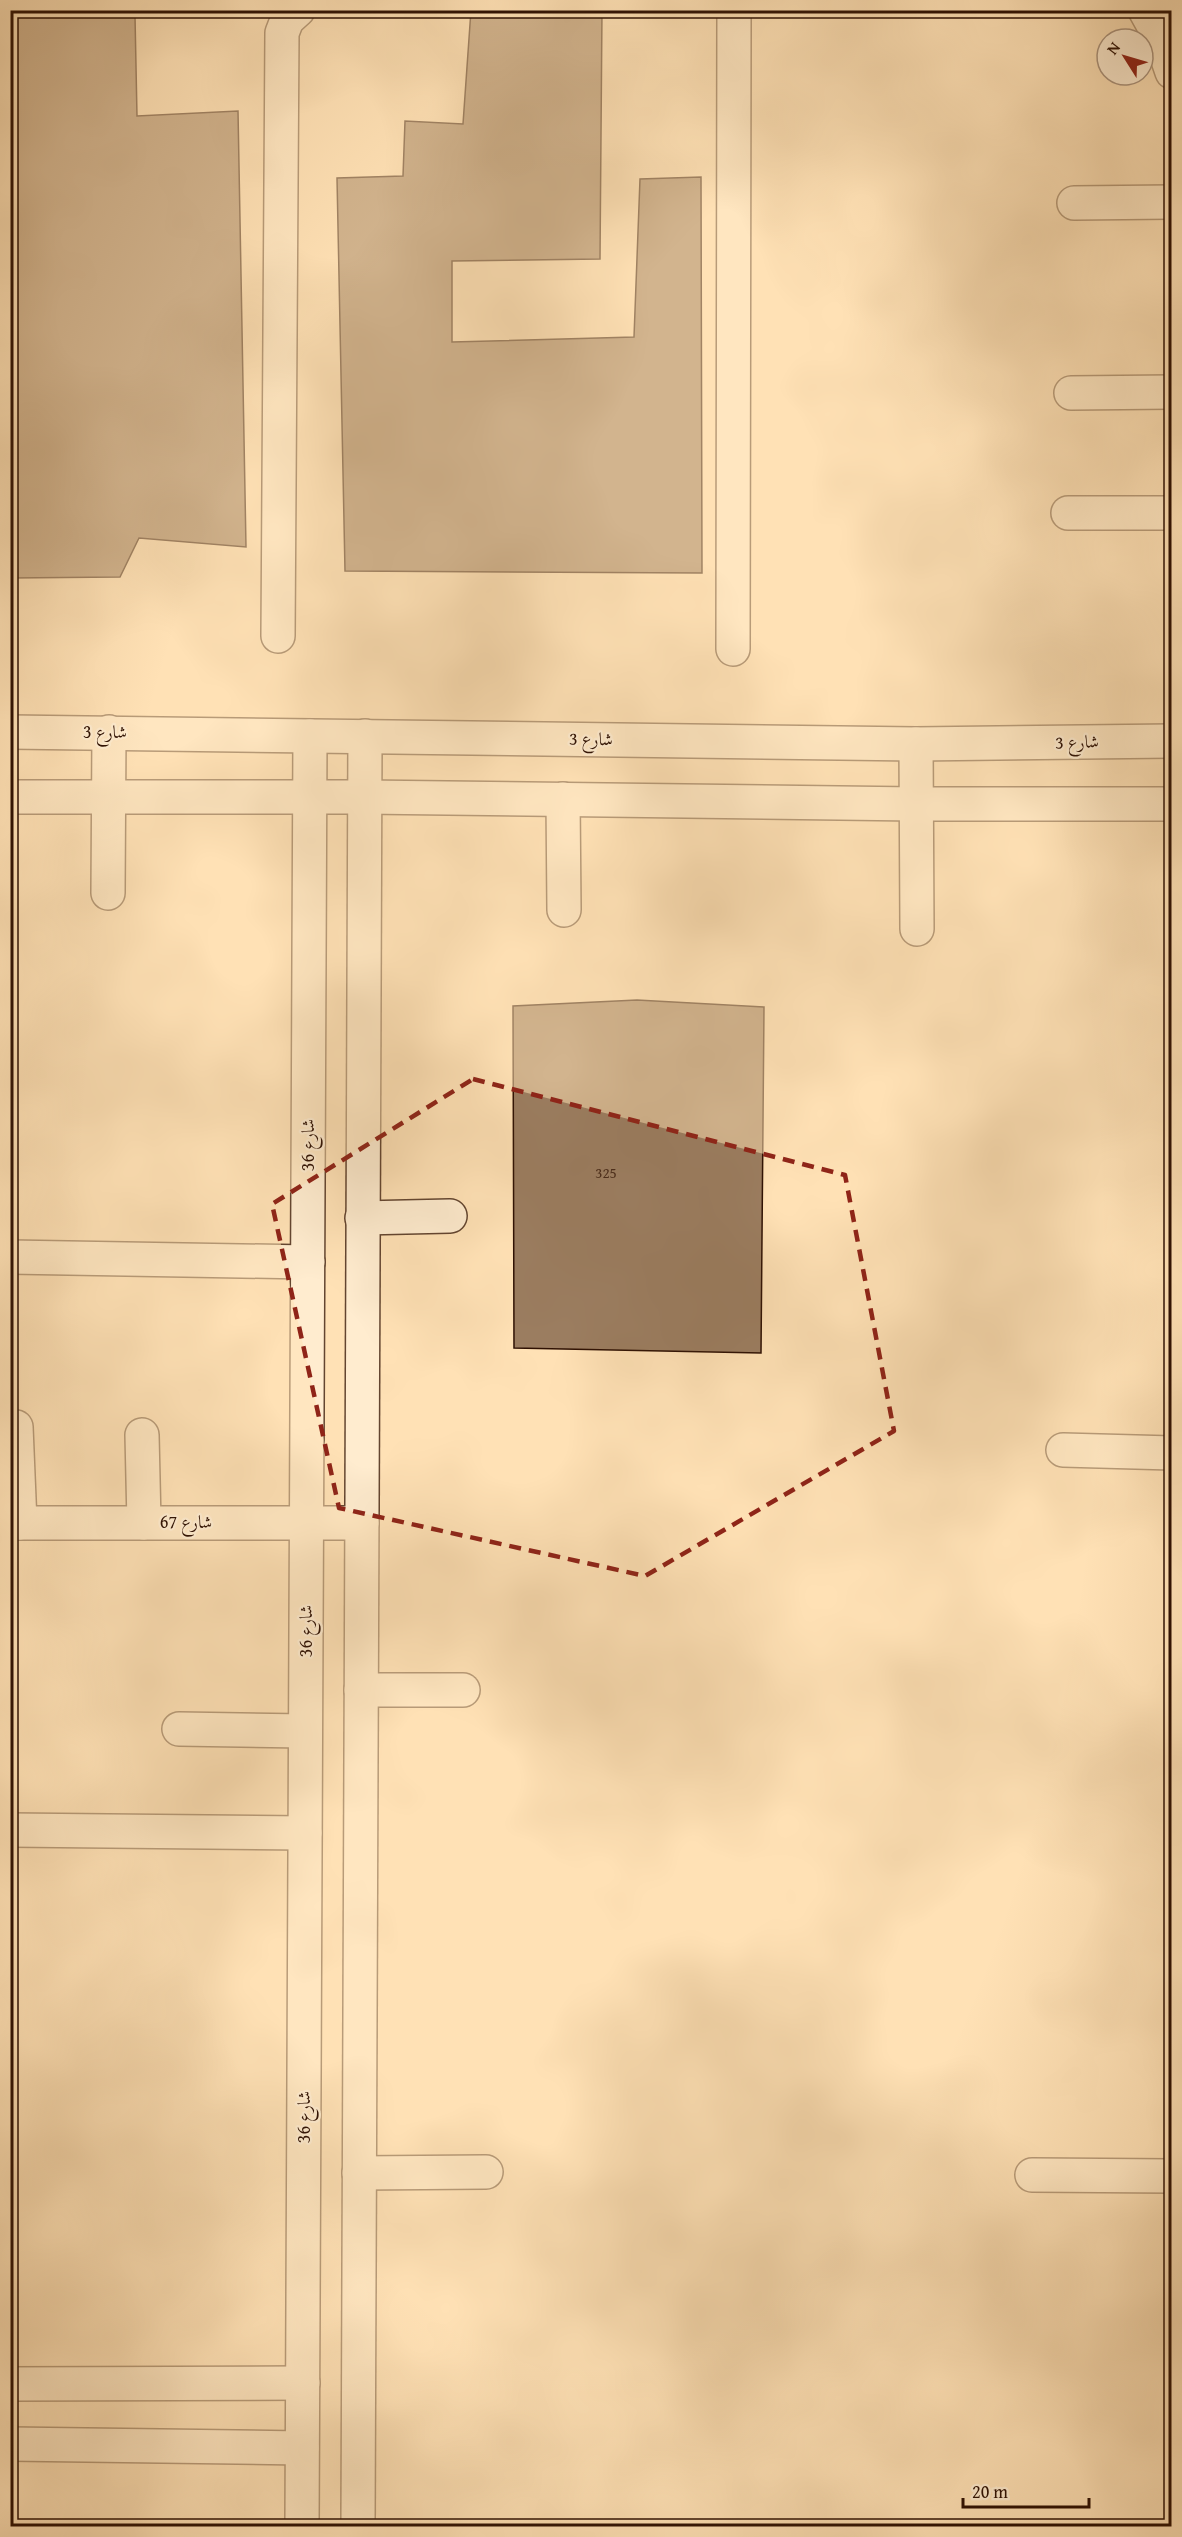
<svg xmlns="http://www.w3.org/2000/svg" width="1182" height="2537" font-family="'Gentium Book Plus',Amiri,serif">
	<rect width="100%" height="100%" fill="#ffe1b5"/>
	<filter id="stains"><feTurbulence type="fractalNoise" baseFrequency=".00333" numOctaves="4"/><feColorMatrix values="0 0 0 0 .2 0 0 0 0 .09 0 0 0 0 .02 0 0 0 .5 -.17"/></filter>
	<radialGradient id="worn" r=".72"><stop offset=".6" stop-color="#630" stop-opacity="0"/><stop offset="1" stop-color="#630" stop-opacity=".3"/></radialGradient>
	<g fill="#9b7d60" stroke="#2f1103" stroke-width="1.5">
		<path d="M471 10H602L600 259 452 261V342L634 337 640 179 701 177 702 573 345 571 337 178 403 176 405 121 463 124Z"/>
		<path d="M135 16 137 116 238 111 246 547 139 538 120 577 10 578V17Z"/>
		<path d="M637 1000 764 1007 761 1353 514 1348 513 1006Z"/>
	</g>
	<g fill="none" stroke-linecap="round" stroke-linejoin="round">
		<defs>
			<g id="minor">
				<path d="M1145 10 1160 37 1172 72"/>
				<path d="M1074 203 1172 202"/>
				<path d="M1071 393 1172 392"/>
				<path d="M1068 513H1172"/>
				<path d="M278 636 282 33 287 20 298 10"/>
				<path d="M733 649 734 10"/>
				<path d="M10 732 916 744 1172 741"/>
				<path d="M916 744 917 929"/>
				<path d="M10 797H364L916 804H1172"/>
				<path d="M563 799 564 910"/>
				<path d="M108 893 109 732"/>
				<path d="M362 1218 450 1216"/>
				<path d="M10 1257 308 1262"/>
				<path d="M16 1427 20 1523"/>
				<path d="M142 1435 144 1523"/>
				<path d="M1063 1450 1172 1453"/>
				<path d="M10 1523H362"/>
				<path d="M361 1690H463"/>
				<path d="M179 1729 305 1731"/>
				<path d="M10 1830 305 1833"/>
				<path d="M359 2173 486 2172"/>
				<path d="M1032 2175 1172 2176"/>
				<path d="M10 2384 303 2383"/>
				<path d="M10 2444 302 2448"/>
				<path d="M302 2526 310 736"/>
				<path d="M358 2526 365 736"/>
			</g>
		</defs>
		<use href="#minor" stroke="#634530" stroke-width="36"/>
		<use href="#minor" stroke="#ffeccf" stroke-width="33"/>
	</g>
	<path d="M0 0H1182V2537H0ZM473 1079 845 1175 894 1431 645 1576 339 1508 272 1204Z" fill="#ffe1b5" fill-opacity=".55" fill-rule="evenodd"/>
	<path fill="none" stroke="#8f2418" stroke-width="4.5" stroke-dasharray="12 8" stroke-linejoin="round" d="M473 1079 845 1175 894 1431 645 1576 339 1508 272 1204Z"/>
	<g text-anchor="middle" stroke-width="4.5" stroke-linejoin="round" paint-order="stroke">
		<g font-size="15" fill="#4a2c1a">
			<text x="606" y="1178">325</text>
		</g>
		<g font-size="18" fill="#2f1103" stroke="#ffeccf">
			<text x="105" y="738">شارع 3</text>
			<text transform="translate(591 739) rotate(1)" y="6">شارع 3</text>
			<text transform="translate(1077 742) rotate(-1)" y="6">شارع 3</text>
			<text transform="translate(308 1145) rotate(-90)" y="6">شارع 36</text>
			<text x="186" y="1528">شارع 67</text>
			<text transform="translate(306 1631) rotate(-90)" y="6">شارع 36</text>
			<text transform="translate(304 2117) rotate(-90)" y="6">شارع 36</text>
		</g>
	</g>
	<rect width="1182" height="2537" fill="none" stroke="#ffe1b5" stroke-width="36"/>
	<rect x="12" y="12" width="1158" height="2513" fill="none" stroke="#2f1103" stroke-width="3"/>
	<rect x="18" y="18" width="1146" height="2501" fill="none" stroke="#2f1103" stroke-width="1.5"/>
	<g transform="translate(1125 57) rotate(307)"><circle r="28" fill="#ffeccf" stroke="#ac947d" stroke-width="1.5"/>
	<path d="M0-4.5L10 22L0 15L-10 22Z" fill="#8f2418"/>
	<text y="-9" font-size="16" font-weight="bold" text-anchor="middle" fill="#2f1103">N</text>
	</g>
	<path d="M963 2498v9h126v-9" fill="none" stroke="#2f1103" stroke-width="3"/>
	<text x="972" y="2498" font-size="18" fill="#2f1103" stroke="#ffeccf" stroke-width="4.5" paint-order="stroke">20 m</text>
	<rect width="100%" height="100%" filter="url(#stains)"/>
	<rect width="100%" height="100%" fill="url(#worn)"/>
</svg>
